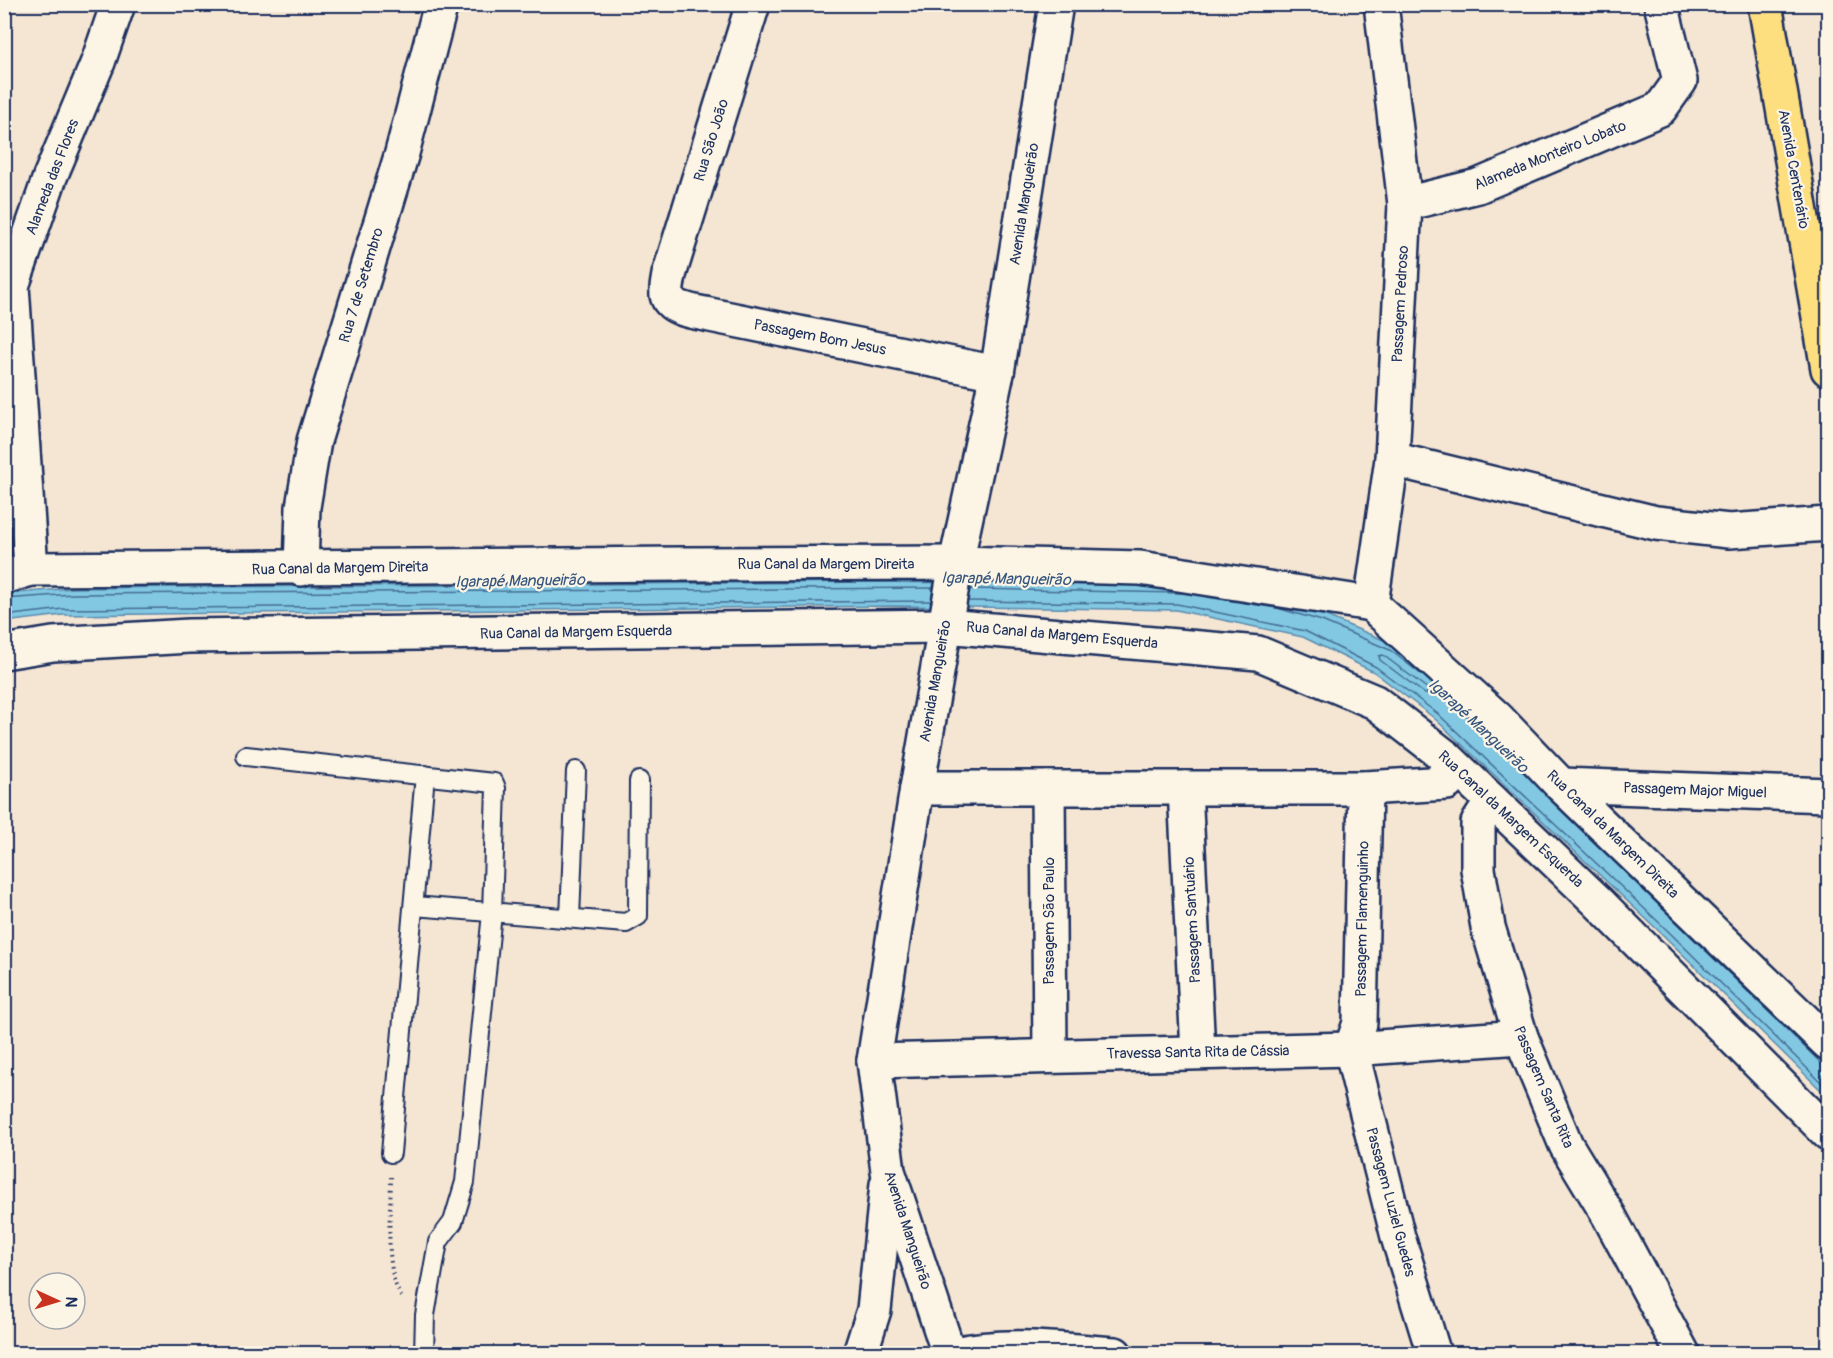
<svg xmlns="http://www.w3.org/2000/svg" width="1833" height="1358" font-family="Pangolin,sans-serif">
	<rect width="100%" height="100%" fill="#f5e5d3"/>
	<filter id="ink" filterUnits="userSpaceOnUse"><feTurbulence type="fractalNoise" baseFrequency=".0167" numOctaves="2"/><feDisplacementMap in="SourceGraphic" scale="12" xChannelSelector="R" yChannelSelector="G"/><feConvolveMatrix kernelMatrix="1 2 1 2 8 2 1 2 1" color-interpolation-filters="sRGB"/></filter>
	<g filter="url(#ink)">
		<path fill="#82c8e3" stroke="#598bae" stroke-width="1.5" d="M872 582 1146 585 1231 590 1324 615 1393 644 1454 692 1828 1062V1097L1663 935 1434 718 1374 672 1303 637 1176 610 1114 609 893 606 63 615 5 622V594L73 588Z"/>
		<g fill="none" stroke-linecap="round" stroke-linejoin="round">
			<g stroke="#446c93" stroke-width="1.5">
				<path d="M970 589 1182 593"/>
				<path d="M4 599 73 594 933 588"/>
				<path d="M968 601 1177 604 1305 631 1376 667 1438 714 1667 930 1828 1089"/>
				<path d="M1270 606 1322 621 1390 650 1422 675"/>
				<path d="M4 616 63 609 931 601"/>
				<path d="M1383 655 1428 689V693L1425 694 1380 660 1379 656Z"/>
				<path d="M1657 903 1822 1064 1828 1066"/>
			</g>
			<defs>
				<g id="service">
					<path d="M246 756 494 783 496 788 492 913 465 1182 453 1222 438 1242 425 1315 424 1354"/>
					<path d="M414 906 626 923 638 916 639 781"/>
					<path d="M570 918 576 771"/>
					<path d="M391 1153 425 775"/>
				</g>
				<g id="minor">
					<path d="M753 4 669 275C668 281 666 289 667 295 670 310 698 312 710 315L997 373"/>
					<path d="M1405 204 1478 186 1660 109 1680 81 1661 4"/>
					<path d="M1392 459 1656 523 1729 531 1828 524"/>
					<path d="M31 569 12 286 50 177 98 62 118 4"/>
					<path d="M301 569 303 507 314 441 402 153 441 4"/>
					<path d="M4 577 31 569 681 564 956 563 1140 568 1371 604 1497 718 1561 785 1828 1043"/>
					<path d="M1371 604 1392 459 1405 204 1381 4"/>
					<path d="M4 652 53 644 189 636 945 626 1258 653 1375 702 1446 757 1597 901 1828 1133"/>
					<path d="M1561 785 1828 795"/>
					<path d="M917 788H1365L1447 783 1446 757"/>
					<path d="M1048 788 1050 1055"/>
					<path d="M1185 788 1198 1052"/>
					<path d="M1492 801 1478 823V869L1488 927 1521 1037 1566 1145 1609 1216 1683 1354"/>
					<path d="M1351 1049 1398 1237 1434 1354"/>
					<path d="M1351 1049 1360 1023 1365 788"/>
					<path d="M874 1061 1351 1049 1521 1037"/>
					<path d="M954 1354C1007 1342 1062 1350 1115 1354"/>
				</g>
				<g id="tertiary">
					<path d="M860 1354 874 1310 887 1184"/>
					<path d="M949 1354 888 1171 874 1061 917 788 956 563 997 373 1056 4"/>
				</g>
				<path id="primary" d="M1765 4 1828 369"/>
			</defs>
			<use href="#service" stroke="#1b2f5e" stroke-width="22"/>
			<use href="#minor" stroke="#1b2f5e" stroke-width="38"/>
			<use href="#tertiary" stroke="#1b2f5e" stroke-width="38"/>
			<use href="#primary" stroke="#1b2f5e" stroke-width="38"/>
			<path stroke="#1b2f5e" stroke-width="4" stroke-dasharray="1.5 4.5" stroke-linecap="butt" d="M391 1177C391 1208 383 1274 403 1299"/>
			<use href="#service" stroke="#fcf5e5" stroke-width="18"/>
			<use href="#minor" stroke="#fcf5e5" stroke-width="33"/>
			<use href="#tertiary" stroke="#fcf5e5" stroke-width="33"/>
			<use href="#primary" stroke="#fedf80" stroke-width="33"/>
		</g>
	</g>
	<g text-anchor="middle" stroke-width="4.5" stroke-linejoin="round" paint-order="stroke">
		<g font-size="15" fill="#1b2f5e" stroke="#fcf5e5">
			<text transform="translate(711 140) rotate(-73)" y="5">Rua São João</text>
			<text transform="translate(1550 155) rotate(-22)" y="5">Alameda Monteiro Lobato</text>
			<text transform="translate(1794 169) rotate(80)" y="5">Avenida Centenário</text>
			<text transform="translate(52 177) rotate(-69)" y="5">Alameda das Flores</text>
			<text transform="translate(1024 204) rotate(-81)" y="5">Avenida Mangueirão</text>
			<text transform="translate(361 285) rotate(-73)" y="5">Rua 7 de Setembro</text>
			<text transform="translate(1400 304) rotate(-87)" y="5">Passagem Pedroso</text>
			<text transform="translate(820 337) rotate(11)" y="5">Passagem Bom Jesus</text>
			<text x="826" y="569">Rua Canal da Margem Direita</text>
			<text transform="translate(340 568) rotate(-1)" y="5">Rua Canal da Margem Direita</text>
			<text transform="translate(576 632) rotate(-1)" y="5">Rua Canal da Margem Esquerda</text>
			<text transform="translate(1062 635) rotate(5)" y="5">Rua Canal da Margem Esquerda</text>
			<text transform="translate(935 681) rotate(-80)" y="5">Avenida Mangueirão</text>
			<text transform="translate(1695 790) rotate(2)" y="5">Passagem Major Miguel</text>
			<text transform="translate(1511 819) rotate(43)" y="5">Rua Canal da Margem Esquerda</text>
			<text transform="translate(1613 834) rotate(44)" y="5">Rua Canal da Margem Direita</text>
			<text transform="translate(1362 919) rotate(-89)" y="5">Passagem Flamenguinho</text>
			<text transform="translate(1192 920) rotate(-93)" y="5">Passagem Santuário</text>
			<text transform="translate(1049 921) rotate(-90)" y="5">Passagem São Paulo</text>
			<text transform="translate(1198 1052) rotate(-1)" y="5">Travessa Santa Rita de Cássia</text>
			<text transform="translate(1544 1087) rotate(67)" y="5">Passagem Santa Rita</text>
			<text transform="translate(1391 1202) rotate(75)" y="5">Passagem Luziel Guedes</text>
			<text transform="translate(908 1230) rotate(72)" y="5">Avenida Mangueirão</text>
		</g>
		<g font-size="16" font-style="italic" fill="#35557f" stroke="#fcf5e5">
			<text transform="translate(1006 578) rotate(1)" y="6">Igarapé Mangueirão</text>
			<text transform="translate(520 580) rotate(-1)" y="6">Igarapé Mangueirão</text>
			<text transform="translate(1479 725) rotate(43)" y="6">Igarapé Mangueirão</text>
		</g>
	</g>
	<rect width="1833" height="1358" fill="none" stroke="#fcf5e5" stroke-width="24"/>
	<rect x="12" y="12" width="1809" height="1334" fill="none" stroke="#1b2f5e" stroke-width="2" filter="url(#ink)"/>
	<g transform="translate(57 1301) rotate(94)"><circle r="28" fill="#fcf5e5" stroke="#a2a6af" stroke-width="1.5"/>
	<path d="M0-4.5L10 22L0 15L-10 22Z" fill="#c8321e"/>
	<text y="-9" font-size="16" font-weight="bold" text-anchor="middle" fill="#1b2f5e">N</text>
	</g>
</svg>
